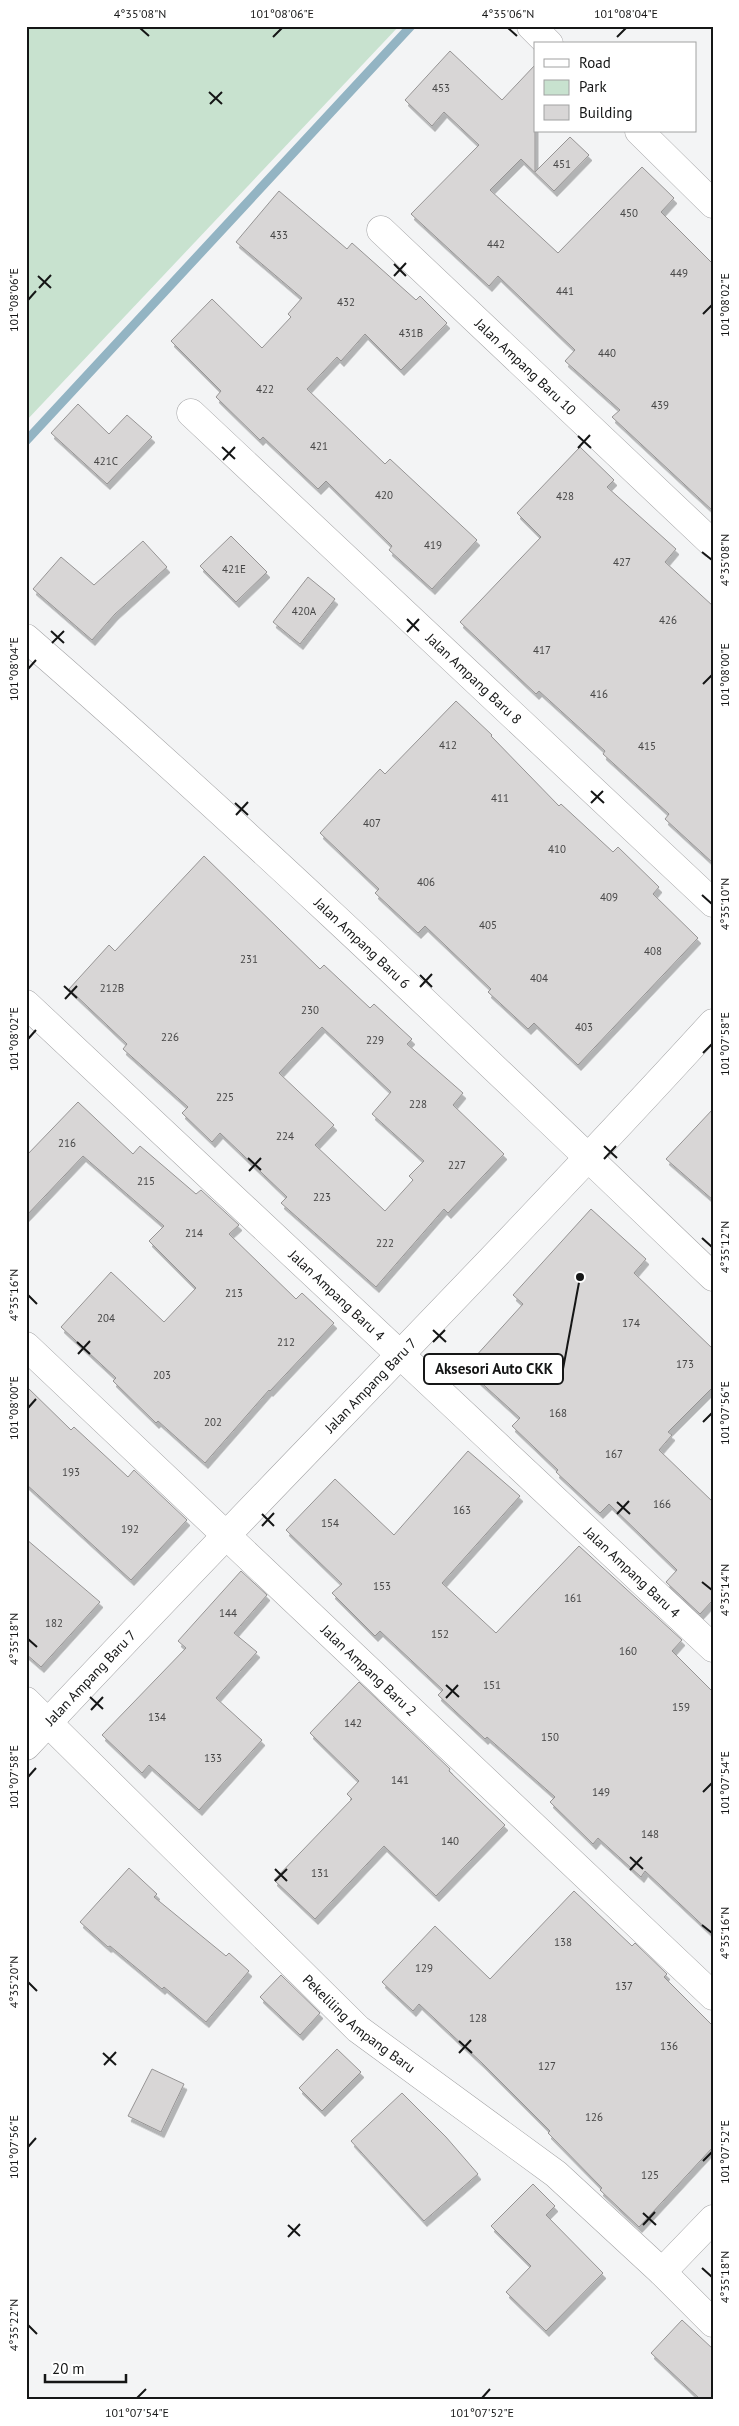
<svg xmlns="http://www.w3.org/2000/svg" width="739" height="2426" font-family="'PT Sans',sans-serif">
	<defs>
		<filter id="shadow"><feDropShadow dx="3" dy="5.5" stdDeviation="0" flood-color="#0004"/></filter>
	</defs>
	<rect width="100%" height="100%" fill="#f3f4f5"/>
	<path fill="#c8e2cf" d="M26 26H399L26 421Z"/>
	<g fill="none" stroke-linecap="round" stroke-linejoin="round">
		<path stroke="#93b4c3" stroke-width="9" d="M26 441 411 26"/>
	</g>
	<g fill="#d8d6d6" stroke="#969494" fill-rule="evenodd" filter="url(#shadow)">
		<path d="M450 51 502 100 535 65V172L570 137 589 155 554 191 521 159 490 190 558 253 642 167 674 198 661 212 713 264V511L612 417 620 410 565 361 575 350 498 276 489 286 411 214 479 145 444 112 432 126 405 100Z"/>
		<path d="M279 191 347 249 352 243 416 300 420 296 447 323 401 370 365 334 341 361 337 357 307 389 385 464 390 459 477 540 432 589 389 550 392 546 326 481 318 489 263 437 260 440 216 397 221 391 171 341 212 299 262 348 291 317 288 314 302 298 236 242Z"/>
		<path d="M78 404 109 434 127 415 152 437 107 484 51 433Z"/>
		<path d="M580 447 614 480 607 487 676 549 665 562 713 606V863L665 819 669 814 603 754 605 751 539 691 536 694 460 622 541 537 517 513Z"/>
		<path d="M231 536 267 572 236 602 200 566Z"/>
		<path d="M143 541 167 567 115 614 92 640 33 589 61 557 94 585Z"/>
		<path d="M308 577 335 599 300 644 273 622Z"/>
		<path d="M456 701 492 735 491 736 559 806 561 804 613 852 618 847 659 887 653 894 698 938 578 1065 534 1023 528 1029 488 992 491 989 425 926 418 933 375 893 379 889 320 833 380 769 385 774Z"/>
		<path d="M204 856 320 969 324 965 370 1008 374 1004 412 1039 407 1044 463 1093 453 1105 504 1154 448 1213 444 1209 376 1287 281 1203 287 1197 220 1133 212 1142 182 1113 188 1107 123 1049 127 1044 69 989 109 945 115 951ZM322 1027 391 1092 372 1114 424 1161 409 1176 413 1180 385 1211 315 1145 334 1125 279 1073Z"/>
		<path d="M78 1102 133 1154 140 1146 196 1194 201 1190 239 1225 229 1234 296 1299 302 1293 334 1323 270 1391 269 1390 205 1463 158 1421 156 1423 113 1381 116 1378 61 1327 111 1272 164 1322 196 1288 149 1241 164 1226 83 1156 26 1216V1156Z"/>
		<path d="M713 1109V1200L666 1159Z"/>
		<path d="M591 1209 646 1259 634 1273 713 1349V1387L668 1432 672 1435 659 1450 713 1502V1600L700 1614 666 1582 677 1570 609 1504 600 1513 556 1472 558 1470 512 1426 520 1418 465 1368 523 1304 513 1295Z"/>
		<path d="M26 1386 71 1430 74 1427 128 1477 134 1470 187 1520 131 1580 26 1484Z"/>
		<path d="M468 1451 520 1496 442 1583 496 1633 579 1546 682 1640 672 1651 713 1692V1935L645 1871 641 1877 598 1838 593 1844 550 1802 555 1797 487 1737 485 1739 438 1695 443 1690 380 1631 375 1636 332 1593 342 1584 286 1530 335 1479 394 1535Z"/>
		<path d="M26 1539 100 1602 41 1667 26 1654Z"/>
		<path d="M241 1571 267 1595 234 1633 257 1652 216 1698 262 1740 199 1810 149 1765 142 1773 102 1735 186 1648 178 1641Z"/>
		<path d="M359 1682 450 1769 449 1771 505 1825 436 1896 384 1846 315 1919 274 1880 352 1799 347 1794 359 1781 310 1733Z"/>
		<path d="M129 1868 157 1894 154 1897 226 1956 229 1953 249 1971 206 2022 164 1987 162 1989 110 1946 108 1947 80 1922Z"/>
		<path d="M574 1891 632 1946 635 1943 667 1974 664 1977 713 2026V2147L639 2227 600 2190 602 2188 548 2133 550 2131 482 2063 419 2004 413 2011 382 1982 435 1926 490 1979Z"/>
		<path d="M281 1975 320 2013 300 2035 260 1997Z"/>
		<path d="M337 2049 361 2072 322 2111 299 2088Z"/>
		<path d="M152 2069 184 2084 161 2132 128 2116Z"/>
		<path d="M402 2093 446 2137 478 2174 424 2221 351 2141Z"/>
		<path d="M533 2184 555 2206 546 2215 603 2273 546 2331 506 2292 531 2266 491 2226Z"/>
		<path d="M682 2320 713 2349V2400H701L651 2353Z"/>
	</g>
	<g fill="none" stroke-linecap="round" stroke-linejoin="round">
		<defs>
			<g id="street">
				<path d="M531 26 549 44"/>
				<path d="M639 131 713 204"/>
				<path id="s1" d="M381 230 713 544"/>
				<path id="s2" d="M191 413 713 903"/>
				<path id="s3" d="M26 1004 713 1648"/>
				<path id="s4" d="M26 1346 713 1996"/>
				<path id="s5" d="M26 1701 358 2029 556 2174 662 2272 713 2323"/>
				<path id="s6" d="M26 1746C253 1503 489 1268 713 1023"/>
				<path d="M662 2272 713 2219"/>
			</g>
			<g id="secondary">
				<path id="s7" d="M26 638C262 843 487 1061 713 1277"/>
			</g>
		</defs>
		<use href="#street" stroke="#a3a3a5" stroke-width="29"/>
		<use href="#secondary" stroke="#a3a3a5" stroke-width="29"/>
		<use href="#street" stroke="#fff" stroke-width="28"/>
		<use href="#secondary" stroke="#fff" stroke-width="28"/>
	</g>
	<path fill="none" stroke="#151616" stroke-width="2" d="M140 28 149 36M508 28 517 36M273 37 282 28M617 37 626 28M209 92 222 104M210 104 222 92M394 264 406 276M38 276 51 288M394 276 406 263M39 288 51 275M28 300 36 291M703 314 712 305M578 436 591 448M222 447 235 459M578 448 590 435M223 460 235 447M702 552 712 560M407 619 419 631M51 631 64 643M407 632 419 619M52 643 64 631M28 669 36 660M703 684 712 675M591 791 604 803M235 803 248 815M591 803 603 791M236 815 248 802M702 895 712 904M420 975 432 987M64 986 77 998M420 987 432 974M65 999 77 986M28 1039 36 1030M703 1053 712 1044M604 1146 617 1158M248 1158 261 1170M604 1159 616 1146M249 1171 261 1158M702 1238 712 1247M28 1295 37 1304M433 1330 446 1342M77 1342 90 1354M433 1342 445 1330M78 1354 90 1341M28 1408 36 1399M703 1422 712 1413M617 1502 630 1514M262 1514 274 1526M617 1514 629 1501M262 1526 274 1513M702 1582 712 1590M28 1639 37 1647M446 1685 459 1697M90 1697 103 1709M446 1698 458 1685M91 1710 103 1697M28 1777 36 1768M703 1792 712 1783M630 1857 643 1869M275 1869 287 1881M630 1870 642 1857M275 1881 287 1869M702 1925 712 1933M28 1982 37 1991M459 2041 472 2053M103 2053 116 2065M459 2053 471 2040M104 2065 116 2052M28 2147 36 2138M703 2161 712 2152M643 2213 656 2225M288 2225 300 2236M643 2225 655 2212M288 2237 300 2224M702 2268 712 2277M28 2325 37 2334M137 2398 146 2389M482 2398 490 2389"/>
	<g text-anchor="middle" stroke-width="5" stroke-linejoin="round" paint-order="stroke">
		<g font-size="11" fill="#464646">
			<text x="441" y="92">453</text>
			<text x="562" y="168">451</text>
			<text x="629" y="217">450</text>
			<text x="279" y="239">433</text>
			<text x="496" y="248">442</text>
			<text x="679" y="277">449</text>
			<text x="565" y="295">441</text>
			<text x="346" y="306">432</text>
			<text x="411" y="337">431B</text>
			<text x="607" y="357">440</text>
			<text x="265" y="393">422</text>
			<text x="660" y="409">439</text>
			<text x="319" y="450">421</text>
			<text x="106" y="465">421C</text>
			<text x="384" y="499">420</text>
			<text x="565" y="500">428</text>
			<text x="433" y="549">419</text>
			<text x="622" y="566">427</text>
			<text x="234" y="573">421E</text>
			<text x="304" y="615">420A</text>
			<text x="668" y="624">426</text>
			<text x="542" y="654">417</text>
			<text x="599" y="698">416</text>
			<text x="448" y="749">412</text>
			<text x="647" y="750">415</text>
			<text x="500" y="802">411</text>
			<text x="372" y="827">407</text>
			<text x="557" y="853">410</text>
			<text x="426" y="886">406</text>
			<text x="609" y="901">409</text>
			<text x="488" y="929">405</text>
			<text x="653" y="955">408</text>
			<text x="249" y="963">231</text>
			<text x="539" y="982">404</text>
			<text x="112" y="992">212B</text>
			<text x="310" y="1014">230</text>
			<text x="584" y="1031">403</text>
			<text x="170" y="1041">226</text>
			<text x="375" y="1044">229</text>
			<text x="225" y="1101">225</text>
			<text x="418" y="1108">228</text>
			<text x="285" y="1140">224</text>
			<text x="67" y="1147">216</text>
			<text x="457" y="1169">227</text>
			<text x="146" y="1185">215</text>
			<text x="322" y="1201">223</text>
			<text x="194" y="1237">214</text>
			<text x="385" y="1247">222</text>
			<text x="234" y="1297">213</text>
			<text x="106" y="1322">204</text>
			<text x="631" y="1327">174</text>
			<text x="286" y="1346">212</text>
			<text x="685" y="1368">173</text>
			<text x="162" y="1379">203</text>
			<text x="558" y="1417">168</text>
			<text x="213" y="1426">202</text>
			<text x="614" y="1458">167</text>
			<text x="71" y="1476">193</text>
			<text x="662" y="1508">166</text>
			<text x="462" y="1514">163</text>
			<text x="330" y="1527">154</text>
			<text x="130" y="1533">192</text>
			<text x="382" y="1590">153</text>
			<text x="573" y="1602">161</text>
			<text x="228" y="1617">144</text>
			<text x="54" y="1627">182</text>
			<text x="440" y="1638">152</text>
			<text x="628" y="1655">160</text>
			<text x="492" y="1689">151</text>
			<text x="681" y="1711">159</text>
			<text x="157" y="1721">134</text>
			<text x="353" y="1727">142</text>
			<text x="550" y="1741">150</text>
			<text x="213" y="1762">133</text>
			<text x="400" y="1784">141</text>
			<text x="601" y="1796">149</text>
			<text x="650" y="1838">148</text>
			<text x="450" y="1845">140</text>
			<text x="320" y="1877">131</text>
			<text x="563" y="1946">138</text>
			<text x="424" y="1972">129</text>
			<text x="624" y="1990">137</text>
			<text x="478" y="2022">128</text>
			<text x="669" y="2050">136</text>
			<text x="547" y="2070">127</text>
			<text x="594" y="2121">126</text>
			<text x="650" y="2179">125</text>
		</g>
		<g font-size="14" fill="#151616" stroke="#fff">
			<text dy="5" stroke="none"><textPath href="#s1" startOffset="199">Jalan Ampang Baru 10</textPath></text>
			<text dy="5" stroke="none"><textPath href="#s2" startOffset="388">Jalan Ampang Baru 8</textPath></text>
			<text dy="5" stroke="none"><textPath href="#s7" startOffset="454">Jalan Ampang Baru 6</textPath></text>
			<text dy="5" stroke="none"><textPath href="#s3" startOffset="426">Jalan Ampang Baru 4</textPath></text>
			<text dy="5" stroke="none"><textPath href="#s6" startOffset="499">Jalan Ampang Baru 7</textPath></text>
			<text dy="5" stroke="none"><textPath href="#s3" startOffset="831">Jalan Ampang Baru 4</textPath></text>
			<text dy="5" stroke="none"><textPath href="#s4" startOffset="472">Jalan Ampang Baru 2</textPath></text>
			<text dy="5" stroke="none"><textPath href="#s6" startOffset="94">Jalan Ampang Baru 7</textPath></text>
			<text dy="5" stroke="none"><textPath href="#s5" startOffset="464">Pekeliling Ampang Baru</textPath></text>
		</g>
	</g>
	<path fill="none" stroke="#151616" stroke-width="2" d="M580 1277L563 1369"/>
	<circle fill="#151616" stroke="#fff" stroke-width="2" cx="580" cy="1277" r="5"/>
	<rect fill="#fff" stroke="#151616" stroke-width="2" x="424" y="1354" width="139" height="30" rx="5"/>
	<g font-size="15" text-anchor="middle" font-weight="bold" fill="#151616">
		<text x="494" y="1374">Aksesori Auto CKK</text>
	</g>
	<rect width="739" height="2426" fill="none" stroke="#ffffff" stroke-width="55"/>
	<rect x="534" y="42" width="162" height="90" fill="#ffffff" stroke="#a1a2a2"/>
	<rect x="544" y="59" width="25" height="8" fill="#ffffff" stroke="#a1a2a2"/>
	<text x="579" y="68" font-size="15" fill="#151616">Road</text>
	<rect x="544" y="80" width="25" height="15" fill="#c8e2cf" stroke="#a1a2a2"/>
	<text x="579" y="92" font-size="15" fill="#151616">Park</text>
	<rect x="544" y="105" width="25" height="15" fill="#d8d6d6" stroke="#a1a2a2"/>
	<text x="579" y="118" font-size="15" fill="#151616">Building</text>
	<path d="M45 2374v8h81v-8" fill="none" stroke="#151616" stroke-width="2.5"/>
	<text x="52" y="2374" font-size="15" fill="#151616" stroke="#ffffff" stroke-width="4" paint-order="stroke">20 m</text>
	<rect x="28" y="28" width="684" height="2370" fill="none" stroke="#151616" stroke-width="2"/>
	<g font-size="12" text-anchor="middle" fill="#151616">
		<text x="140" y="18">4°35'08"N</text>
		<text x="282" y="18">101°08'06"E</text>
		<text x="508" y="18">4°35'06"N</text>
		<text x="626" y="18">101°08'04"E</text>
		<text transform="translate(14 300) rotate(-90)" y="4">101°08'06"E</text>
		<text transform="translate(725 305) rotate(-90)" y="4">101°08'02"E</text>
		<text transform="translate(725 560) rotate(-90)" y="4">4°35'08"N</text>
		<text transform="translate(14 669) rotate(-90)" y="4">101°08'04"E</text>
		<text transform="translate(725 675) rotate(-90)" y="4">101°08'00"E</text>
		<text transform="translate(725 904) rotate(-90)" y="4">4°35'10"N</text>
		<text transform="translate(14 1039) rotate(-90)" y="4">101°08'02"E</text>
		<text transform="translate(725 1044) rotate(-90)" y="4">101°07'58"E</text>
		<text transform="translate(725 1247) rotate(-90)" y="4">4°35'12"N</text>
		<text transform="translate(14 1295) rotate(-90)" y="4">4°35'16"N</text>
		<text transform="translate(14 1408) rotate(-90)" y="4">101°08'00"E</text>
		<text transform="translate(725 1413) rotate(-90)" y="4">101°07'56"E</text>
		<text transform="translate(725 1590) rotate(-90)" y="4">4°35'14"N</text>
		<text transform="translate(14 1639) rotate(-90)" y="4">4°35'18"N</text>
		<text transform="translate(14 1777) rotate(-90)" y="4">101°07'58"E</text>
		<text transform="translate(725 1783) rotate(-90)" y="4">101°07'54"E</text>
		<text transform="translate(725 1933) rotate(-90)" y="4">4°35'16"N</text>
		<text transform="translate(14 1982) rotate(-90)" y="4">4°35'20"N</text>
		<text transform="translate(14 2147) rotate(-90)" y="4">101°07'56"E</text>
		<text transform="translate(725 2152) rotate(-90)" y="4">101°07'52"E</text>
		<text transform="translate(725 2277) rotate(-90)" y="4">4°35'18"N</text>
		<text transform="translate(14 2325) rotate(-90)" y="4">4°35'22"N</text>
		<text x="137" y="2417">101°07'54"E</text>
		<text x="482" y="2417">101°07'52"E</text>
	</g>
</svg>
